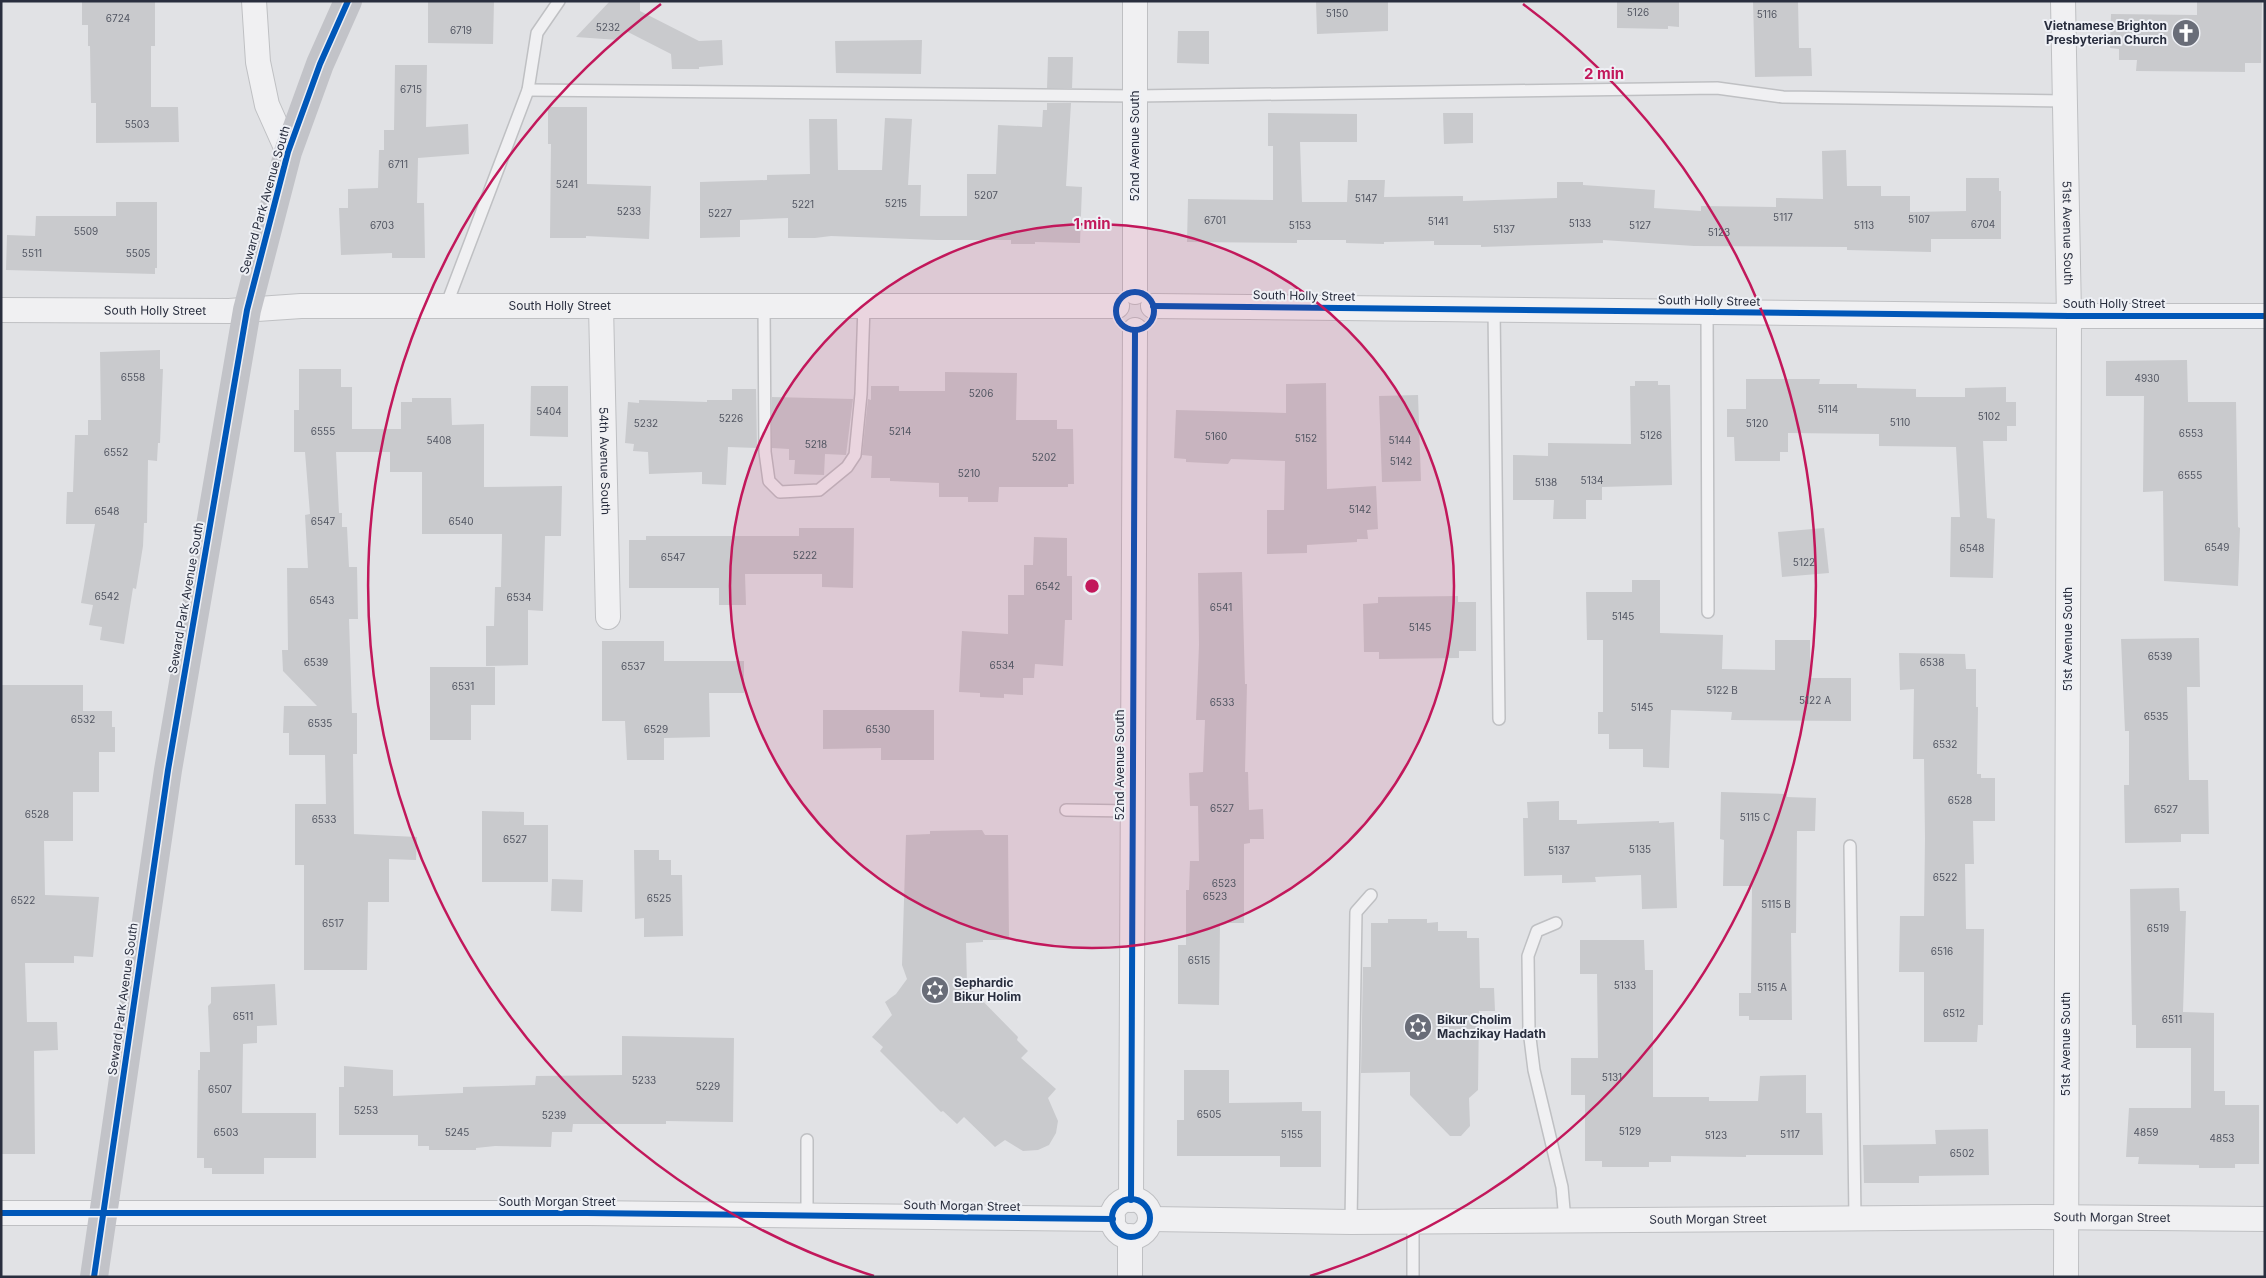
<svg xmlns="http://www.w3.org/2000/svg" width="2266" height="1278" font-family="Inter,sans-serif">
	<rect width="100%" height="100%" fill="#e1e2e5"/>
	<g fill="#c9cacd">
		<path d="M82 1H155V46H151V107H178L179 142 96 143V103H91L90 46H88V25H82Z"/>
		<path d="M428 1H494L493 44 428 43Z"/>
		<path d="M610 1H640V11L699 41 722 40 723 65 699 67V69H672L671 54 626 31 618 40 576 37Z"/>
		<path d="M1316 1H1388V31L1317 34Z"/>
		<path d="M1617 1H1679V27L1668 26V29L1617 28Z"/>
		<path d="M1753 1H1798L1799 48H1811L1812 76 1755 77Z"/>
		<path d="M2197 1H2262L2261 63H2245V72L2136 71 2137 60H2119V49L2110 48 2111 14 2197 15Z"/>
		<path d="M1178 31H1209V64L1177 63Z"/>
		<path d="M922 40 921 74 836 73 835 41Z"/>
		<path d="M1048 57H1073L1072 88H1047Z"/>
		<path d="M395 65H427L426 127 468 124 469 154 418 158 417 203H424L425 258H392V253L341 255 339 208H348V189L378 188 379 150H384V130H394Z"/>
		<path d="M1047 103H1071L1066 186 1082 187 1080 243 1035 242V244H1011V240H937L831 236 815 238H788V218L740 220V237L700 238V182L767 180V175L810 174 809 119H837L838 170H882L885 118 912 119 908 185H921L920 216H967V174H996L998 125 1042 127 1043 110H1047Z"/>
		<path d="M548 107H587V184L651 186 649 239 586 236V238H550L551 144H548Z"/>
		<path d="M1268 113 1357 114V142H1300L1302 202H1347L1348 180H1385L1384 197 1463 196V201L1557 198V182H1583V185L1655 190 1654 208 1701 211V206L1776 207V198L1823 199 1822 151 1846 150 1847 186H1881V196H1910V212L1966 211V178H1999V191H2001V239H1931V252L1847 250V247L1694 246 1603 240V243L1481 247V245H1434V241L1384 242V244L1346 243V240H1297V243L1187 242 1188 199 1273 200V146H1268Z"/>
		<path d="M1443 113H1473V143L1444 144Z"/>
		<path d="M116 202H157V268H155V274L6 270 7 235 35 236 36 216H116Z"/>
		<path d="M160 350V369H163L160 443H158L157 461 148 460 147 523H144L143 546 136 589 133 588 124 644 100 640 102 627 89 625 93 605 81 603 95 524H66L67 492H73L75 435H88V420H101L100 352Z"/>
		<path d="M2187 360 2188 402H2236L2238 527 2240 528 2238 586 2164 581 2163 491 2143 492 2144 396H2106V361Z"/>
		<path d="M299 369H341V387H352V429H401V402H412V398H451L452 425 484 424V487L562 486 561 536H545L543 611 528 610V665L486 666V626H494L495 587H501L502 534H422V472H390V452H336L339 513H342V527H347L349 567H357L358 619H349L352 713H357V754H353L354 834 417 837 416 860 389 859V902H368L367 970H304V865H295V804H326L325 755H289V733H283L284 706H317L283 671 282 650H288L287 568H308L305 515 310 514 305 452H294V410H299Z"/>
		<path d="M945 372 1017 373 1016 420H1057V429H1073L1074 484H1068V487H999L998 502H968V497H939V483L890 481V478H871L872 456 862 455 868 399 871 400V386H899V391H945Z"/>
		<path d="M1746 379H1820L1819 384H1857V388L1916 389V397H1965V388L2006 387V402H2016V426H2007V441H1983L1987 518 1995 519 1993 578 1950 577 1951 517H1960L1956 447 1879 446V434L1788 433V452H1780V461H1735L1734 437H1727V409H1746Z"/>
		<path d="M1635 381H1658V385H1670L1672 485 1602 487V500H1586V519H1553L1554 500H1513V455L1548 456V443L1631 444 1630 386H1635Z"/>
		<path d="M1326 383 1327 489 1376 486 1378 529 1367 530 1368 539H1357V542L1307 545V553L1267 554V510H1284L1285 461 1231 459 1228 464 1186 462V459L1174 458 1176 410 1286 413V384Z"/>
		<path d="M531 386H568V437L530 436Z"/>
		<path d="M732 389H756L757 448 728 447 726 485 702 484V472L649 474 648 452 633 451 634 444 625 443 628 402 639 403V400L707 402V400H732Z"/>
		<path d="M1418 395 1421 481 1382 482 1379 396Z"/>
		<path d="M772 397 853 399 846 455 825 454 824 475 794 474 795 460H789V449L772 448Z"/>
		<path d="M799 528H854L853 588 822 587V574H745L746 605H719V588H629V540H646V536H799Z"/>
		<path d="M1824 528 1829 573 1782 577 1778 532Z"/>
		<path d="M1034 537 1067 538V576H1072V620H1065L1063 666 1035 664 1034 678H1023V695L1004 694V698L980 697V693L959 692 962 631 1008 634V595H1024V565H1033Z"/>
		<path d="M1242 572 1245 684H1247L1245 772H1248L1249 810 1263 809 1264 839H1250V843L1244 844V923H1220L1219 1005 1178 1004V945H1186V890H1189L1190 861H1199L1198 806H1190L1189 773 1203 772 1205 720H1196L1199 645 1198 573Z"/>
		<path d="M1632 580H1660V633L1723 635 1722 669 1775 670V640H1810V678H1851V721L1731 720 1732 712 1671 710 1669 768 1643 767V749H1609V734H1598V712H1603V640H1587L1586 592H1632Z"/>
		<path d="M1458 596V602H1476V651H1459V658L1379 659V652H1364L1363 604 1378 603V597Z"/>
		<path d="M2199 638 2200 687H2187L2189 780H2208L2209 834H2181V842L2125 843 2124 785H2129V731H2125L2121 639Z"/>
		<path d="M602 641H664V661H744V693H709L710 737 664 738V760H627L625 721H602Z"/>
		<path d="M1899 653 1965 654 1966 669H1976V707H1978L1977 774H1981V778H1995V821H1973L1974 864H1965L1966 929H1984L1983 1025H1978L1977 1042H1924V972H1899L1900 916H1924L1925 838 1924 759H1913L1914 689 1900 690Z"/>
		<path d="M430 667H495V705H471V740H430Z"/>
		<path d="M1 685H83V711H112V727H115V752H99V792H73V841H44L45 895 99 897 93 957 74 956V963H25L27 1022H57L58 1050 34 1051 35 1154H1Z"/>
		<path d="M823 710H934V760H881V748L823 749Z"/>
		<path d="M1721 792 1787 794V797L1816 798 1815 831H1797L1796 933H1791L1792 1020H1749V1016H1739V993H1751L1752 886H1723L1724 840 1720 839Z"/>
		<path d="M1559 801V820H1577V824L1659 821V823L1674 822 1677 908 1642 909 1641 875 1595 877 1596 882 1562 883V875L1524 876 1523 818H1528L1527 802Z"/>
		<path d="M482 811 524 812V825H548V882H482Z"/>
		<path d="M982 830 985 835H1008L1009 940H983V942L966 943 967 985 1018 1037 1017 1040 1028 1051 1021 1058 1056 1089 1048 1098 1058 1121 1056 1133 1049 1145 1038 1150 1023 1151 1005 1140 995 1147 964 1117 957 1124 943 1111 941 1112 880 1051 883 1047 872 1037 892 1015 885 1002 896 994 907 979 902 965 906 835 930 834V831Z"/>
		<path d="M634 850H659V860H671V875H682L683 936 644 937V918L635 919Z"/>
		<path d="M552 879 583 880 582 912 551 911Z"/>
		<path d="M2179 888 2180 911H2186L2183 1012 2214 1013V1091H2225V1105H2259V1164H2235V1168H2199V1165L2138 1164 2139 1157H2126L2129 1108H2191V1048H2136V1025H2132L2130 889Z"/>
		<path d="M1388 919H1427V923L1438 922V931H1467V938H1479L1480 988H1494L1495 1011H1479L1478 1090 1469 1098 1470 1126 1461 1136H1450L1410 1095V1072L1361 1073 1363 967H1371V923H1388Z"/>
		<path d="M1580 940H1644L1645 970H1653V1097H1709V1101H1758L1760 1076 1806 1075V1113H1822L1823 1155H1746V1157L1671 1156V1162H1649V1167H1602V1161H1585V1095H1571V1058H1598L1597 974H1580Z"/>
		<path d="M275 984 277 1025 257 1026V1043L243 1044 242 1113H316V1158H264V1174H212V1168H204V1158H197L198 1070H200V1052H210L208 1006 211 1003V987Z"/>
		<path d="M622 1036 734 1038 733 1122 666 1121V1124H573L572 1132H552L551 1147 495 1146 476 1148V1150H429V1146H418V1135H339V1087H344V1066L393 1070V1096L463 1093V1087L535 1085 536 1076 622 1075Z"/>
		<path d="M1184 1070H1229V1103L1302 1102V1111H1321V1167H1280V1156H1177V1120H1184Z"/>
		<path d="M1988 1129 1989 1175 1919 1176V1183H1864L1863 1145 1936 1144 1935 1130Z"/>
	</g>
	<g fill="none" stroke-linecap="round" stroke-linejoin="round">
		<defs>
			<g id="lane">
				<path d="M528 90 1135 96 1717 88 1783 97 2065 101"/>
				<path d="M446 306 528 90 537 33 559 1"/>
				<path d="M764 306 765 452 769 481 780 492 819 490 847 467 855 455 861 394 864 306"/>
				<path d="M1494 309 1499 719"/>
				<path d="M1707 312 1708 612"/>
				<path d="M1066 810 1131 811"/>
				<path d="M1850 846 1855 1218"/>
				<path d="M1556 923 1537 931 1528 956 1529 1030 1534 1070 1562 1187 1565 1221"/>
				<path d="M807 1140V1215"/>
				<path d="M1351 1222 1356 912 1371 895"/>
				<path d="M1413 1222V1277"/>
			</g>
			<g id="street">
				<path d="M254 1 258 62 267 105 288 152"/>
				<path d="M1135 1V292"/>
				<path id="s1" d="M2063 1 2069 316 2066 1277"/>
				<path id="s2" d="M601 306 608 617"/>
				<path d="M1153 306 2069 316H2265"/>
				<path id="s3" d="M1 310 229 311 301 306H1117"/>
				<circle cx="1131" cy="1218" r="19"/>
				<path d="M1131 1200 1135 330"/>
				<path d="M1 1213H587L1113 1219"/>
				<path id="s4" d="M1150 1219 1351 1222 2040 1217 2265 1219"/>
				<path d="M1130 1277V1236"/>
			</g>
		</defs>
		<use href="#lane" stroke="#bfc0c3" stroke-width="14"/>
		<use href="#street" stroke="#bfc0c3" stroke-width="26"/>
		<use href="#lane" stroke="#f0f0f2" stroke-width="11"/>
		<use href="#street" stroke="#f0f0f2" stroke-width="24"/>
		<path stroke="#c2c3c8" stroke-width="28" d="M94 1277 168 770 247 310 288 152 320 64 348 1"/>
		<defs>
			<g id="cycleway">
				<circle cx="1135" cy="311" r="19"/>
				<path d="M1153 306 2069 316H2265"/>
				<circle cx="1131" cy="1218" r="19"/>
				<path d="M1131 1200 1135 330"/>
				<path d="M1 1213H587L1113 1219"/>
				<path d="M94 1277 168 770 247 310 288 152 320 64 348 1"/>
			</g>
		</defs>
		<use href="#cycleway" stroke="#eef0f5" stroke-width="9"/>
		<use href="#cycleway" stroke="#0057b8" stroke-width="6"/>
	</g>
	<circle cx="1092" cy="586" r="362" fill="#c2185b" fill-opacity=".12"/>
	<g fill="none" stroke="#c2185b" stroke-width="2.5">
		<circle cx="1092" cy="586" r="362"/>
		<path d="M874 1276A724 724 0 0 1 661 4M1523 4A724 724 0 0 1 1310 1276"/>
	</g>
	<defs>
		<symbol id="church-disc" viewBox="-11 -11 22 22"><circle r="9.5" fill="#696d78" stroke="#eef0f5"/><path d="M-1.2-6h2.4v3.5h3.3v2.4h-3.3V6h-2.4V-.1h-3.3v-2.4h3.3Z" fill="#fff"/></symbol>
		<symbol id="synagogue-disc" viewBox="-11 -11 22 22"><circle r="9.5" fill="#696d78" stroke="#eef0f5"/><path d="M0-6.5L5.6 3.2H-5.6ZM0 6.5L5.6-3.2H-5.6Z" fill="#fff"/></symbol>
	</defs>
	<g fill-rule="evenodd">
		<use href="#church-disc" x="2170" y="17" width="32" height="32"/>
		<use href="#synagogue-disc" x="919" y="974" width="32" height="32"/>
		<use href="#synagogue-disc" x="1402" y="1011" width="32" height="32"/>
	</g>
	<g text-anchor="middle" stroke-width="4" stroke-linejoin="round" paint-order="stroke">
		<g font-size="10" fill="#525662">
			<text x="1638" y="16">5126</text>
			<text x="1337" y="17">5150</text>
			<text x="1767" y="18">5116</text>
			<text x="118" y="22">6724</text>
			<text x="608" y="31">5232</text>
			<text x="461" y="34">6719</text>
			<text x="411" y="93">6715</text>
			<text x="137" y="128">5503</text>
			<text x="398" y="168">6711</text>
			<text x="567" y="188">5241</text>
			<text x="986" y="199">5207</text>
			<text x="1366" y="202">5147</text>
			<text x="896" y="207">5215</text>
			<text x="803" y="208">5221</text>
			<text x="629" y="215">5233</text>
			<text x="720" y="217">5227</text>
			<text x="1783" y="221">5117</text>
			<text x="1919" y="223">5107</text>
			<text x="1215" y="224">6701</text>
			<text x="1438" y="225">5141</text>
			<text x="1580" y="227">5133</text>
			<text x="1983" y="228">6704</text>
			<text x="382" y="229">6703</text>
			<text x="1300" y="229">5153</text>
			<text x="1640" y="229">5127</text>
			<text x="1864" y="229">5113</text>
			<text x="1504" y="233">5137</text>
			<text x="86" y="235">5509</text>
			<text x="1719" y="236">5123</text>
			<text x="32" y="257">5511</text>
			<text x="138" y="257">5505</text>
			<text x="133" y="381">6558</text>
			<text x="2147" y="382">4930</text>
			<text x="981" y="397">5206</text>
			<text x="1828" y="413">5114</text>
			<text x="549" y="415">5404</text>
			<text x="1989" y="420">5102</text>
			<text x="731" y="422">5226</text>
			<text x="1900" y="426">5110</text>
			<text x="646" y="427">5232</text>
			<text x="1757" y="427">5120</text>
			<text x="323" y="435">6555</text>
			<text x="900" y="435">5214</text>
			<text x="2191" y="437">6553</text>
			<text x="1651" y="439">5126</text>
			<text x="1216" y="440">5160</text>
			<text x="1306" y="442">5152</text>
			<text x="439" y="444">5408</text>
			<text x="1400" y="444">5144</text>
			<text x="816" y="448">5218</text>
			<text x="116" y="456">6552</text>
			<text x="1044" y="461">5202</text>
			<text x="1401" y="465">5142</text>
			<text x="969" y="477">5210</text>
			<text x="2190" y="479">6555</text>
			<text x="1592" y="484">5134</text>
			<text x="1546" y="486">5138</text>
			<text x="1360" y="513">5142</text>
			<text x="107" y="515">6548</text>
			<text x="323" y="525">6547</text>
			<text x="461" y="525">6540</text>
			<text x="2217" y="551">6549</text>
			<text x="1972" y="552">6548</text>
			<text x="805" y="559">5222</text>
			<text x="673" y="561">6547</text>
			<text x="1804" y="566">5122</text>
			<text x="1048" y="590">6542</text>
			<text x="107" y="600">6542</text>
			<text x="519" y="601">6534</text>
			<text x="322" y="604">6543</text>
			<text x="1221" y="611">6541</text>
			<text x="1623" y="620">5145</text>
			<text x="1420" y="631">5145</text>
			<text x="2160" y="660">6539</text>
			<text x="316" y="666">6539</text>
			<text x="1932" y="666">6538</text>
			<text x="1002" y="669">6534</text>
			<text x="633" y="670">6537</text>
			<text x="463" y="690">6531</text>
			<text x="1722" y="694">5122 B</text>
			<text x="1815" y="704">5122 A</text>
			<text x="1222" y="706">6533</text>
			<text x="1642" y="711">5145</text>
			<text x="2156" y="720">6535</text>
			<text x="83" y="723">6532</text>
			<text x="320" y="727">6535</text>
			<text x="656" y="733">6529</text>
			<text x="878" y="733">6530</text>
			<text x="1945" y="748">6532</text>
			<text x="1960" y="804">6528</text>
			<text x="1222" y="812">6527</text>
			<text x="2166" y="813">6527</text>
			<text x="37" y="818">6528</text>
			<text x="1755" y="821">5115 C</text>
			<text x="324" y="823">6533</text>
			<text x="515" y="843">6527</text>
			<text x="1640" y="853">5135</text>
			<text x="1559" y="854">5137</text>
			<text x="1945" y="881">6522</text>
			<text x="1224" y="887">6523</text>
			<text x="1215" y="900">6523</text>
			<text x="659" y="902">6525</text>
			<text x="23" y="904">6522</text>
			<text x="1776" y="908">5115 B</text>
			<text x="333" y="927">6517</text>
			<text x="2158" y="932">6519</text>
			<text x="1942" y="955">6516</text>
			<text x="1199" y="964">6515</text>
			<text x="1625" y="989">5133</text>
			<text x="1772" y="991">5115 A</text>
			<text x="1954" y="1017">6512</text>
			<text x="243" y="1020">6511</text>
			<text x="2172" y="1023">6511</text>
			<text x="1612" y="1081">5131</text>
			<text x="644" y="1084">5233</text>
			<text x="708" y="1090">5229</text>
			<text x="220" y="1093">6507</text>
			<text x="366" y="1114">5253</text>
			<text x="1209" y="1118">6505</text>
			<text x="554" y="1119">5239</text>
			<text x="1630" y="1135">5129</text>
			<text x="226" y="1136">6503</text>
			<text x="457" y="1136">5245</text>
			<text x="2146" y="1136">4859</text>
			<text x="1292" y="1138">5155</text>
			<text x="1790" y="1138">5117</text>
			<text x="1716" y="1139">5123</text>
			<text x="2222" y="1142">4853</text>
			<text x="1962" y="1157">6502</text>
		</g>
		<g font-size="12" font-weight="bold" fill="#292e3e" stroke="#eef0f5" text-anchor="start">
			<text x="2167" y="30" text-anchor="end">Vietnamese Brighton<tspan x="2167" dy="14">Presbyterian Church</tspan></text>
			<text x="954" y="987">Sephardic<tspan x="954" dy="14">Bikur Holim</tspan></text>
			<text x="1437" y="1024">Bikur Cholim<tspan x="1437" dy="14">Machzikay Hadath</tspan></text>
		</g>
		<g font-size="12" fill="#292e3e" stroke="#eef0f5">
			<text transform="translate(1135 146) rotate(-90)" y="4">52nd Avenue South</text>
			<text transform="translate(265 200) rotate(-74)" y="4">Seward Park Avenue South</text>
			<text dy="4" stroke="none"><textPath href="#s1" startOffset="232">51st Avenue South</textPath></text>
			<text transform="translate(1304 296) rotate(1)" y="4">South Holly Street</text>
			<text transform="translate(1709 301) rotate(1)" y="4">South Holly Street</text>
			<text x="2114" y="308">South Holly Street</text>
			<text dy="4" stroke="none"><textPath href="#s3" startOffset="559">South Holly Street</textPath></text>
			<text dy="4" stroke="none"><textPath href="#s3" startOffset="154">South Holly Street</textPath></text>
			<text dy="4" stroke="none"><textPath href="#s2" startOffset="155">54th Avenue South</textPath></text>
			<text transform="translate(186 598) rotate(-80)" y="4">Seward Park Avenue South</text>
			<text transform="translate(2068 639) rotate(-90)" y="4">51st Avenue South</text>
			<text transform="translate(1120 765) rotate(-90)" y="4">52nd Avenue South</text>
			<text transform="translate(123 999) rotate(-82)" y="4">Seward Park Avenue South</text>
			<text transform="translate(2066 1044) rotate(-90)" y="4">51st Avenue South</text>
			<text x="557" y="1206">South Morgan Street</text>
			<text transform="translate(962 1206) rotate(1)" y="4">South Morgan Street</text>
			<text dy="4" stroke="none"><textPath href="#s4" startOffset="962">South Morgan Street</textPath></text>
			<text dy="4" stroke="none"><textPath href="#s4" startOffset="558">South Morgan Street</textPath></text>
		</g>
	</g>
	<circle cx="1092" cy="586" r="8" fill="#c2185b" stroke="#eef0f5" stroke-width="2.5"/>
	<g font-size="15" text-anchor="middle" font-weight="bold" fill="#c2185b" stroke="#eef0f5" stroke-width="4" stroke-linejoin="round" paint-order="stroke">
		<text x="1604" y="79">2 min</text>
		<text x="1092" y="229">1 min</text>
	</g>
	<rect width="2266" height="1278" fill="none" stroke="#292e3e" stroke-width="5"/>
</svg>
